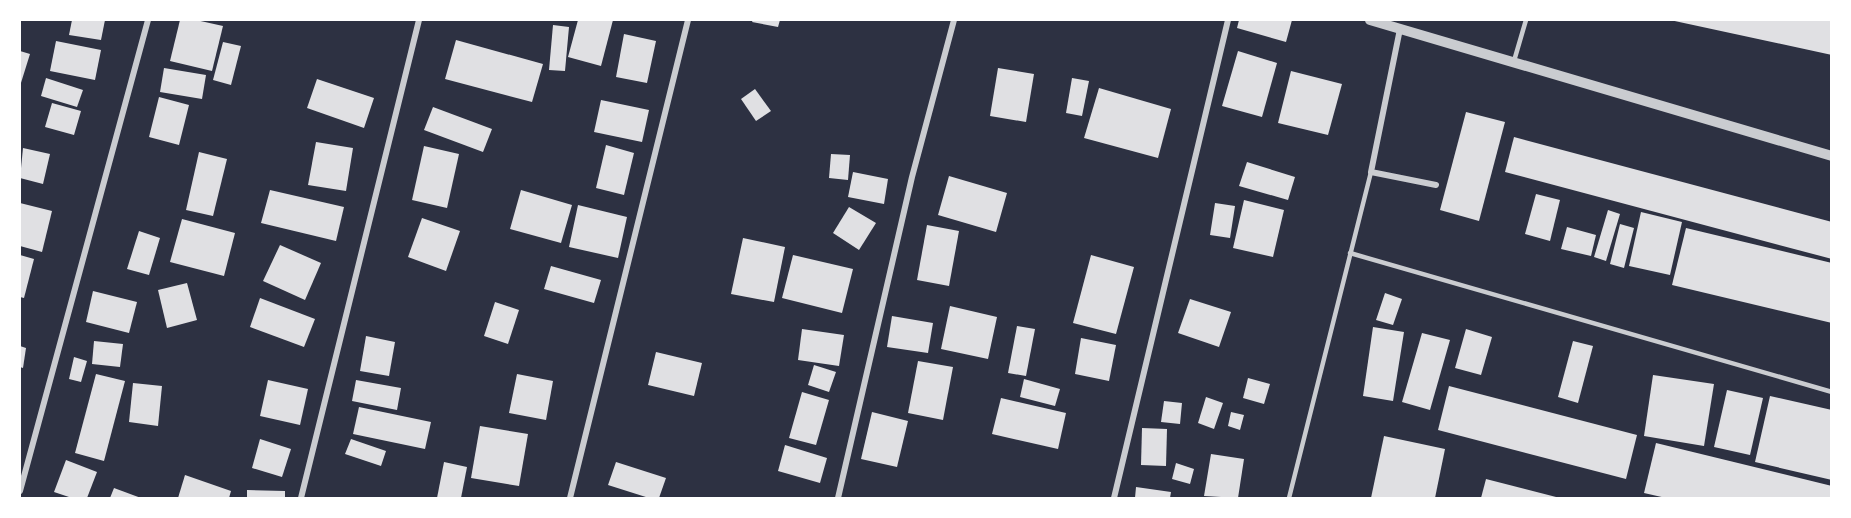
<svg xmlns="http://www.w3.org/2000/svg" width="1851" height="518" font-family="'Roboto Serif',serif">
	<rect width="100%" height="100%" fill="#2d3142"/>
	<g fill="#e0e0e3">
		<path d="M72 20H105L101 40 69 35Z"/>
		<path d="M180 20H196L223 26 212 71 170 61Z"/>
		<path d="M578 20H613L601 66 568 57Z"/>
		<path d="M753 20H780L778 27 752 22Z"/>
		<path d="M1239 20H1292L1286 42 1237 28Z"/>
		<path d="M1670 20H1832V55Z"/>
		<path d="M553 25 569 27 565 71 549 70Z"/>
		<path d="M624 34 656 41 647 83 616 77Z"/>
		<path d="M456 40 543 64 532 102 445 79Z"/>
		<path d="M56 41 101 50 95 80 50 71Z"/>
		<path d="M223 42 241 46 231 85 213 80Z"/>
		<path d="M20 51 30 54 20 86Z"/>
		<path d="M1238 51 1277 63 1262 117 1222 106Z"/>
		<path d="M164 68 206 75 202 99 160 92Z"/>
		<path d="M998 68 1034 74 1026 122 990 116Z"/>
		<path d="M1291 71 1342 84 1328 135 1278 123Z"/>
		<path d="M46 78 83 90 77 107 41 96Z"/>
		<path d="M1072 78 1089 81 1082 116 1066 113Z"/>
		<path d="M317 79 374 98 364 128 307 108Z"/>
		<path d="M1099 88 1171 109 1158 158 1084 138Z"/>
		<path d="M755 89 771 111 756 121 741 99Z"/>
		<path d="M159 97 189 105 179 145 149 137Z"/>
		<path d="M601 100 649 110 642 142 594 132Z"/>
		<path d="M52 103 81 111 74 135 45 127Z"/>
		<path d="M433 107 492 129 483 152 424 130Z"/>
		<path d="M1466 112 1505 122 1479 221 1440 210Z"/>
		<path d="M1514 137 1832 222V259L1505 172Z"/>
		<path d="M316 142 353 148 346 191 308 185Z"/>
		<path d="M606 145 634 153 624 195 596 188Z"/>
		<path d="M424 146 459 154 447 208 412 200Z"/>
		<path d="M23 148 50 154 43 184 20 178Z"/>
		<path d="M199 152 227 159 213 216 186 210Z"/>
		<path d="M831 154 850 155 848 180 829 178Z"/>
		<path d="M1247 162 1295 177 1288 200 1239 186Z"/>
		<path d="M853 172 888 179 884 204 848 197Z"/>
		<path d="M949 176 1007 193 996 232 938 215Z"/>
		<path d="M270 190 344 207 336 241 261 223Z"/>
		<path d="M521 190 572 205 561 243 510 229Z"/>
		<path d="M1536 194 1560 200 1550 241 1525 234Z"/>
		<path d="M1244 200 1284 210 1273 257 1233 248Z"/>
		<path d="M20 203 52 211 42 252 20 246Z"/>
		<path d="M1215 203 1235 206 1230 238 1210 235Z"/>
		<path d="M578 205 627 217 618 258 569 247Z"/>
		<path d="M849 207 876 223 859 250 833 233Z"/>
		<path d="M1608 210 1620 214 1606 261 1594 257Z"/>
		<path d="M1641 212 1682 222 1670 275 1629 266Z"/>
		<path d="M422 218 460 231 446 271 408 257Z"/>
		<path d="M182 219 235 233 224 276 170 262Z"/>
		<path d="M1620 224 1634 228 1624 268 1610 264Z"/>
		<path d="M927 225 959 231 949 286 917 280Z"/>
		<path d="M1567 227 1596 235 1591 256 1561 249Z"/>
		<path d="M1686 228 1832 263V323L1672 285Z"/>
		<path d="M139 231 160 238 149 275 127 269Z"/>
		<path d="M743 238 785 247 774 302 731 294Z"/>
		<path d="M280 245 321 263 305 300 263 281Z"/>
		<path d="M20 255 34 259 24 298 20 297Z"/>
		<path d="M793 255 853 269 842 313 782 298Z"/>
		<path d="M1091 255 1134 267 1116 334 1073 323Z"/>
		<path d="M551 266 601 280 594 303 544 289Z"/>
		<path d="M187 283 197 320 167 328 158 290Z"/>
		<path d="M93 291 137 302 129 333 86 322Z"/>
		<path d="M1385 293 1402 299 1393 325 1376 320Z"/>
		<path d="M260 298 315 319 304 347 250 327Z"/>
		<path d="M1190 299 1231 312 1219 347 1178 333Z"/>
		<path d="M495 302 519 310 508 344 484 336Z"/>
		<path d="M950 306 997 317 988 359 941 349Z"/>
		<path d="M892 316 933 323 928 353 887 347Z"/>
		<path d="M1017 326 1035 329 1026 376 1008 373Z"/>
		<path d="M1373 327 1404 332 1393 401 1363 396Z"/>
		<path d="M802 329 844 335 839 366 798 360Z"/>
		<path d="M1466 329 1492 337 1481 375 1455 368Z"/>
		<path d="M1422 333 1450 340 1430 410 1402 402Z"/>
		<path d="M366 336 395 342 389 376 360 371Z"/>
		<path d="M1081 338 1116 345 1109 381 1075 374Z"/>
		<path d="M94 341 123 344 120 367 92 364Z"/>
		<path d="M1573 341 1593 346 1578 403 1558 397Z"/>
		<path d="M20 346 26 348 23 368 20 367Z"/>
		<path d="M656 352 702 363 694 396 648 385Z"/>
		<path d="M74 357 87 361 81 382 69 379Z"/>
		<path d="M918 361 953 367 943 420 908 413Z"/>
		<path d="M814 365 836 372 829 392 808 385Z"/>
		<path d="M96 374 125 381 104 461 75 453Z"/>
		<path d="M517 374 553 381 546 420 509 413Z"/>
		<path d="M1653 375 1714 384 1704 446 1644 436Z"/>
		<path d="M1248 378 1270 384 1264 404 1243 398Z"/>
		<path d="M1024 379 1060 389 1055 406 1020 397Z"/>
		<path d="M268 380 308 389 300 425 260 416Z"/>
		<path d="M356 380 401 388 397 410 352 401Z"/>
		<path d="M133 383 162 386 158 426 129 422Z"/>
		<path d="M1449 386 1637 435 1626 479 1438 430Z"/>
		<path d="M1727 390 1763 398 1750 455 1714 447Z"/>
		<path d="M802 392 829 400 816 445 789 438Z"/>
		<path d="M1770 396 1832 410V480L1755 462Z"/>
		<path d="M1206 397 1223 403 1214 429 1198 423Z"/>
		<path d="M1001 398 1066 413 1058 449 992 434Z"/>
		<path d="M1164 401 1182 403 1180 424 1161 422Z"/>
		<path d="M359 407 431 422 425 449 353 434Z"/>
		<path d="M872 412 908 421 897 467 861 459Z"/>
		<path d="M1231 412 1244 415 1240 430 1228 426Z"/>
		<path d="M480 426 528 434 519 486 471 478Z"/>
		<path d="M1142 428 1167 429 1166 466 1141 465Z"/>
		<path d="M1384 436 1445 449 1435 498H1371Z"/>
		<path d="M260 439 291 449 282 477 252 468Z"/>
		<path d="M351 439 386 451 381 466 345 454Z"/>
		<path d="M1656 443 1832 486V498H1666L1644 493Z"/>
		<path d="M785 445 827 458 820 483 778 471Z"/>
		<path d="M1211 454 1244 459 1238 498 1204 496Z"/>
		<path d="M66 460 97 472 87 498H72L54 492Z"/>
		<path d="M444 462 467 467 461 498H437Z"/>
		<path d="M616 462 666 478 659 498H649L608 485Z"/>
		<path d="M1176 463 1194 469 1190 484 1172 479Z"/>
		<path d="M185 475 231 491 229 498H178Z"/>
		<path d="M1486 479 1560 498H1481Z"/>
		<path d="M1136 487 1171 492 1170 498H1135Z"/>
		<path d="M114 488 141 498H110Z"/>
		<path d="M247 490 285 491V498H247Z"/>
	</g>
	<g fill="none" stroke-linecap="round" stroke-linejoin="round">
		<g stroke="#caccd0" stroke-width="4.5">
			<path d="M1514 61 1526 20"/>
			<path d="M1350 253 1832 392"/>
			<path d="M1289 498 1371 172"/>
		</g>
		<g stroke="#caccd0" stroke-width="6">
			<path d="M1400 29 1371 172 1436 185"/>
			<path d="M20 491 148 20"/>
			<path d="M301 498 419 20"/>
			<path d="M570 498 688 20"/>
			<path d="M838 498 912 177 954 20"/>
			<path d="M1114 498 1228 20"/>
		</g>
		<path stroke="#caccd0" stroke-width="10" d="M1370 20 1832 156"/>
	</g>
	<rect width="1851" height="518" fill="none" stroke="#ffffff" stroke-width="42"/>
</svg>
